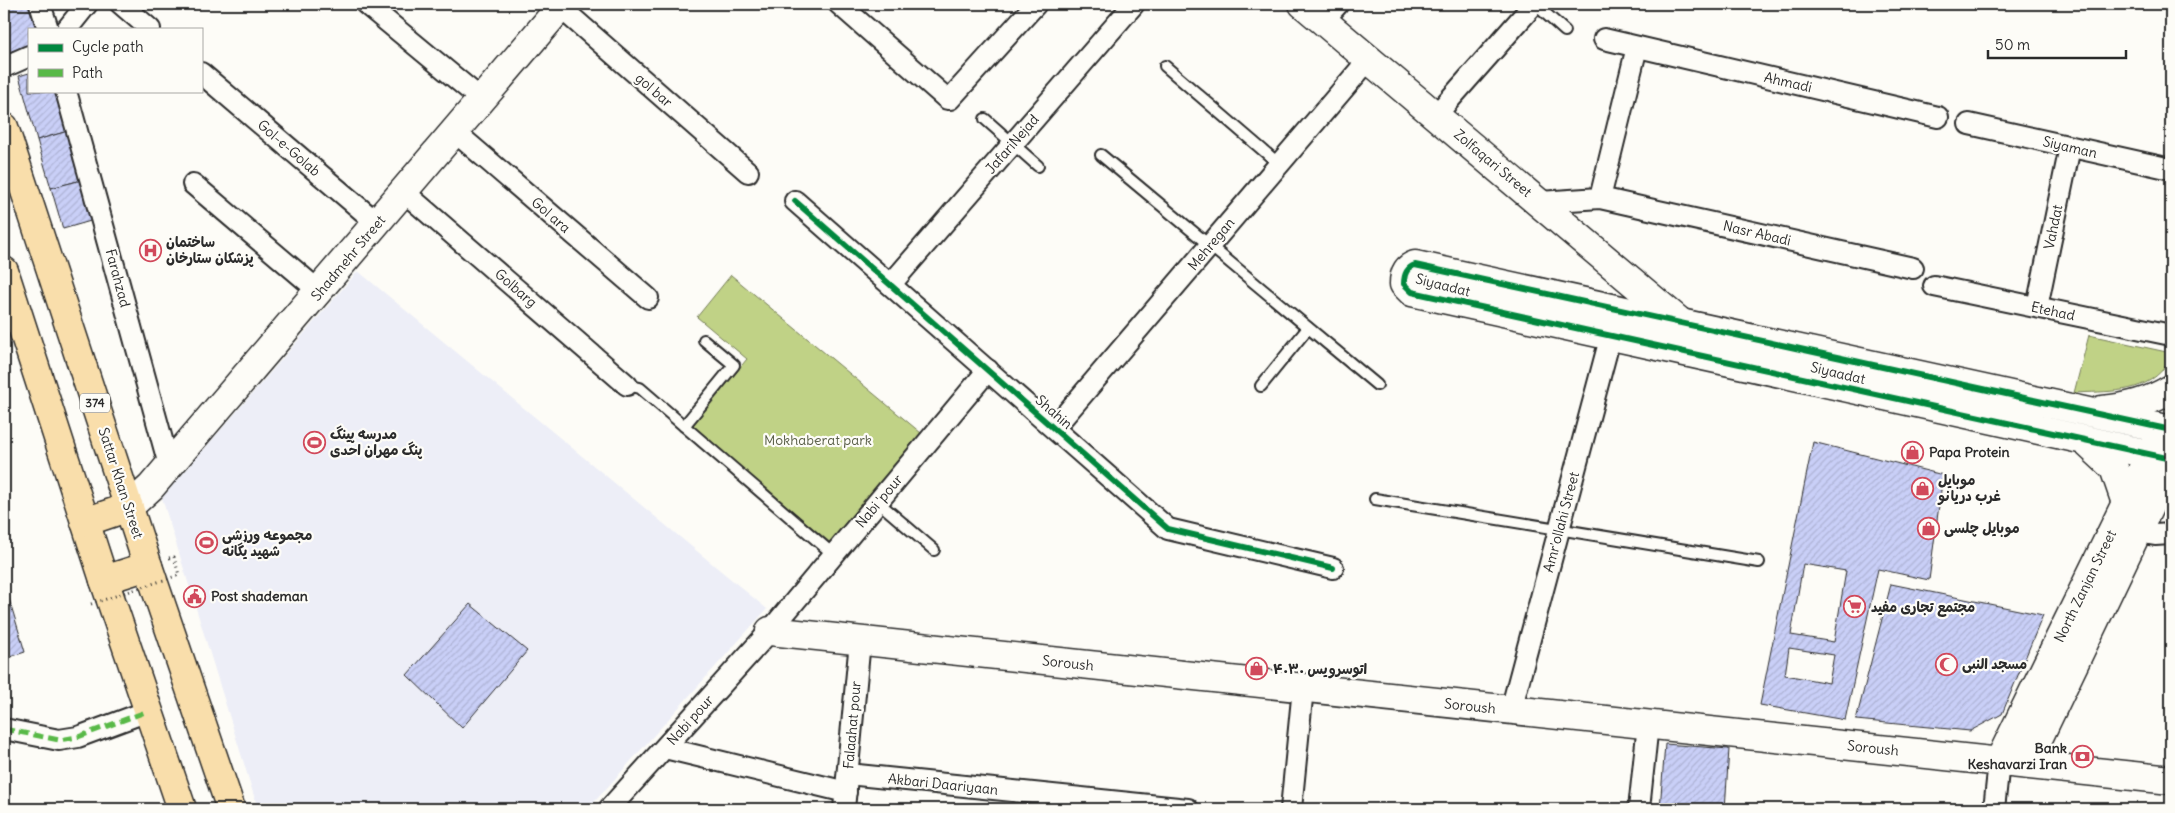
<svg xmlns="http://www.w3.org/2000/svg" width="2175" height="813" font-family="Delius,'Playpen Sans Arabic',sans-serif">
	<defs>
		<pattern id="building-hatch" width="6" height="6" patternUnits="userSpaceOnUse" patternTransform="scale(1.25)"><rect width="6" height="6" fill="#c9cff7"/><path d="M-1 1l2-2M0 6l6-6M5 7l2-2" fill="none" stroke="#adb2d4"/></pattern>
	</defs>
	<rect width="100%" height="100%" fill="#fdfcf7"/>
	<filter id="ink" filterUnits="userSpaceOnUse"><feTurbulence type="fractalNoise" baseFrequency=".02" numOctaves="2"/><feDisplacementMap in="SourceGraphic" scale="10" xChannelSelector="R" yChannelSelector="G"/><feConvolveMatrix kernelMatrix="1 2 1 2 8 2 1 2 1" color-interpolation-filters="sRGB"/></filter>
	<g filter="url(#ink)">
		<path fill="#edeef7" d="M358 271 767 609 588 809H258L162 498Z"/>
		<g fill="#c0d286" stroke="#767e58">
			<path d="M731 275 927 438 832 544 691 426 747 359 697 317Z"/>
			<path d="M2089 335 2171 353C2171 359 2168 362 2165 367 2143 395 2106 391 2074 393Z"/>
		</g>
		<g fill="url(#building-hatch)" stroke="#2b2b2b" fill-rule="evenodd">
			<path d="M4 4H30L37 29H29V46L9 52 4 36Z"/>
			<path d="M29 73V91H56L68 131 37 140 19 76Z"/>
			<path d="M68 131 82 180 51 188 37 140Z"/>
			<path d="M82 180 94 220 63 229 51 188Z"/>
			<path d="M1813 442 1943 475 1929 580 1878 569 1845 720 1760 705ZM1803 564 1846 571 1834 642 1791 635ZM1789 648 1834 655 1829 683 1785 675Z"/>
			<path d="M4 582 25 652 4 659Z"/>
			<path d="M1891 584 2043 615 2002 714 1970 731 1856 720Z"/>
			<path d="M470 604 527 651 462 728 407 675Z"/>
			<path d="M1665 744 1729 749 1725 809H1660Z"/>
		</g>
		<g fill="none" stroke-linecap="round" stroke-linejoin="round">
			<defs>
				<g id="lane">
					<path d="M1535 4 1565 31"/>
					<path d="M1165 66 1279 164"/>
					<path d="M985 119 1038 166"/>
					<path d="M1101 155 1377 385"/>
					<path d="M627 385 640 388 834 555"/>
					<path d="M1261 386 1308 328"/>
					<path d="M684 426 734 365 704 340"/>
					<path d="M1375 499 1759 562"/>
					<path d="M878 502 934 550"/>
				</g>
				<g id="street">
					<path d="M40 4 48 29"/>
					<path d="M121 4 150 29"/>
					<path d="M366 4 482 100"/>
					<path d="M839 4 947 99H950L1036 4"/>
					<path d="M560 7 748 172"/>
					<path d="M1323 21 1338 4"/>
					<path d="M67 29 87 4"/>
					<path d="M1604 39 1938 117"/>
					<path d="M4 67 29 56"/>
					<path d="M201 73 377 223"/>
					<path d="M66 91 169 465"/>
					<path d="M1436 115 1534 4"/>
					<path d="M1969 124 2171 169"/>
					<path d="M455 132 648 298"/>
					<path d="M193 184 320 292"/>
					<path d="M404 192 627 385"/>
					<path d="M1600 198 1637 47"/>
					<path d="M795 201 1168 529 1333 568"/>
					<path d="M1540 202 1600 198 1913 268"/>
					<path d="M891 284 1134 4"/>
					<path d="M1934 286 2171 335"/>
					<path d="M2037 307 2070 147"/>
					<path d="M1054 428 1369 59"/>
					<path d="M2137 532 2155 535 2171 534"/>
					<path d="M1511 710 1611 335"/>
					<path d="M4 729 59 740 78 737 148 711"/>
					<path d="M665 748 846 792"/>
					<path d="M848 774 1188 809"/>
					<path d="M609 809 770 631 988 370"/>
					<path d="M844 809 860 641"/>
					<path d="M1291 809 1303 688"/>
					<path d="M1639 809 1648 724"/>
					<path d="M1994 809 1999 762"/>
				</g>
				<g id="secondary">
					<path d="M1303 4 1680 322"/>
					<path d="M2102 410C2127 408 2150 402 2171 389"/>
					<path d="M2171 430 1415 265C1406 268 1404 275 1404 284L1412 292 2171 459"/>
					<path d="M2086 442 2114 468 2126 503"/>
					<path d="M129 507 151 487 563 4"/>
					<path d="M770 631 2171 780"/>
					<path d="M1999 762 2157 440"/>
					<path d="M2026 764 2171 461"/>
				</g>
				<g id="primary">
					<path d="M4 127 148 566 231 809"/>
					<path d="M4 271 104 580 182 809"/>
					<path d="M85 522 129 507"/>
					<path d="M104 580 148 566"/>
				</g>
			</defs>
			<use href="#lane" stroke="#2b2b2b" stroke-width="14"/>
			<use href="#street" stroke="#2b2b2b" stroke-width="24"/>
			<use href="#secondary" stroke="#2b2b2b" stroke-width="31"/>
			<use href="#primary" stroke="#2b2b2b" stroke-width="31"/>
			<path stroke="#2b2b2b" stroke-width="3" stroke-dasharray="1 4" stroke-linecap="butt" d="M169 558 174 557 179 575"/>
			<use href="#lane" stroke="#fdfcf7" stroke-width="10"/>
			<use href="#street" stroke="#fdfcf7" stroke-width="20"/>
			<use href="#secondary" stroke="#fdfcf7" stroke-width="28"/>
			<use href="#primary" stroke="#f9deab" stroke-width="28"/>
			<path stroke="#2b2b2b" stroke-width="3" stroke-dasharray="1 4" stroke-linecap="butt" d="M91 604 179 575"/>
			<path stroke="#58b947" stroke-width="5" stroke-dasharray="10 5" stroke-linecap="butt" d="M4 729 59 740 78 737 148 711"/>
			<defs>
				<g id="cycleway">
					<path d="M795 201 1168 529 1333 568"/>
					<path d="M2171 430 1415 265C1406 268 1404 275 1404 284L1412 292 2171 459"/>
				</g>
			</defs>
			<use href="#cycleway" stroke="#fdfcf7" stroke-width="9"/>
			<use href="#cycleway" stroke="#00873e" stroke-width="6"/>
		</g>
	</g>
	<defs>
		<symbol id="hospital-ring" viewBox="-11 -11 22 22"><circle r="9.5" fill="#fdfcf7" stroke="#d1495b" stroke-width="1.5"/><path d="M-5-5h3v3.5h4V-5h3V5h-3V1.5h-4V5h-3Z" fill="#d1495b"/></symbol>
		<symbol id="stadium-ring" viewBox="-11 -11 22 22"><circle r="9.5" fill="#fdfcf7" stroke="#d1495b" stroke-width="1.5"/><path d="M0-5a6.5 5 0 1 0 0 10a6.5 5 0 1 0 0-10ZM-3.5-1.8h7v3.6h-7Z" fill="#d1495b"/></symbol>
		<symbol id="shop-ring" viewBox="-11 -11 22 22"><circle r="9.5" fill="#fdfcf7" stroke="#d1495b" stroke-width="1.5"/><path d="M-5-2.5h2.3a2.7 3.5 0 0 1 5.4 0H5L5.5 6h-11ZM-1.5-2.5h3a1.5 2.3 0 0 0-3 0Z" fill="#d1495b"/></symbol>
		<symbol id="civic-ring" viewBox="-11 -11 22 22"><circle r="9.5" fill="#fdfcf7" stroke="#d1495b" stroke-width="1.5"/><path d="M-.6-6.5H3V-4.5H.6V-3L4-1V1h2V6H-6V1h2V-1L-.6-3ZM-1.2 2.5V6h2.4V2.5Z" fill="#d1495b"/></symbol>
		<symbol id="supermarket-ring" viewBox="-11 -11 22 22"><circle r="9.5" fill="#fdfcf7" stroke="#d1495b" stroke-width="1.5"/><path d="M-6-5.5h2.5l.6 2H6L4.5 2H-2.5L-4.4-4H-6ZM-1.5 3.2a1.3 1.3 0 1 0 .1 0ZM3 3.2a1.3 1.3 0 1 0 .1 0Z" fill="#d1495b"/></symbol>
		<symbol id="mosque-ring" viewBox="-11 -11 22 22"><circle r="9.5" fill="#fdfcf7" stroke="#d1495b" stroke-width="1.5"/><path d="M3.5-4.9A6 6 0 1 0 3.5 4.9A5 5 0 1 1 3.5-4.9Z" fill="#d1495b"/></symbol>
		<symbol id="bank-ring" viewBox="-11 -11 22 22"><circle r="9.5" fill="#fdfcf7" stroke="#d1495b" stroke-width="1.5"/><path d="M-6-4H6V4H-6ZM0-2.3a2.3 2.3 0 1 0 0 4.6a2.3 2.3 0 1 0 0-4.6Z" fill="#d1495b"/></symbol>
	</defs>
	<g fill-rule="evenodd">
		<use href="#hospital-ring" x="138" y="238" width="25" height="25"/>
		<use href="#stadium-ring" x="302" y="430" width="25" height="25"/>
		<use href="#shop-ring" x="1900" y="440" width="25" height="25"/>
		<use href="#shop-ring" x="1910" y="476" width="25" height="25"/>
		<use href="#shop-ring" x="1916" y="516" width="25" height="25"/>
		<use href="#stadium-ring" x="194" y="530" width="25" height="25"/>
		<use href="#civic-ring" x="182" y="584" width="25" height="25"/>
		<use href="#supermarket-ring" x="1842" y="594" width="25" height="25"/>
		<use href="#mosque-ring" x="1934" y="652" width="25" height="25"/>
		<use href="#shop-ring" x="1244" y="656" width="25" height="25"/>
		<use href="#bank-ring" x="2070" y="744" width="25" height="25"/>
	</g>
	<g text-anchor="middle" stroke-width="4.5" stroke-linejoin="round" paint-order="stroke">
		<rect fill="#fdfcf7" stroke="#6a6a68" stroke-width="1" x="80" y="393.5" width="30" height="19" rx="4"/>
		<g font-size="12" font-weight="bold" fill="#2b2b2b">
			<text x="95" y="407">374</text>
		</g>
		<g font-size="14" fill="#2b2b2b" stroke="#fdfcf7">
			<text transform="translate(1788 82) rotate(13)" y="5">Ahmadi</text>
			<text transform="translate(654 90) rotate(41)" y="5">gol bar</text>
			<text transform="translate(1012 144) rotate(-49)" y="5">JafariNejad</text>
			<text transform="translate(2070 147) rotate(13)" y="5">Siyaman</text>
			<text transform="translate(289 148) rotate(41)" y="5">Gol-e-Golab</text>
			<text transform="translate(1493 163) rotate(40)" y="5">Zolfaqari Street</text>
			<text transform="translate(551 215) rotate(41)" y="5">Gol ara</text>
			<text transform="translate(2053 227) rotate(-78)" y="5">Vahdat</text>
			<text transform="translate(1757 233) rotate(13)" y="5">Nasr Abadi</text>
			<text transform="translate(1211 244) rotate(-50)" y="5">Mehregan</text>
			<text transform="translate(348 258) rotate(-50)" y="5">Shadmehr Street</text>
			<text transform="translate(118 278) rotate(75)" y="5">Farahzad</text>
			<text transform="translate(1443 285) rotate(14)" y="5">Siyaadat</text>
			<text transform="translate(516 288) rotate(41)" y="5">Golbarg</text>
			<text transform="translate(2053 311) rotate(12)" y="5">Etehad</text>
			<text transform="translate(1838 373) rotate(13)" y="5">Siyaadat</text>
			<text transform="translate(1054 412) rotate(41)" y="5">Shahin</text>
			<text transform="translate(121 483) rotate(72)" y="5">Sattar Khan Street</text>
			<text transform="translate(879 501) rotate(-50)" y="5">Nabi 'pour</text>
			<text transform="translate(1561 522) rotate(-75)" y="5">Amr'ollahi Street</text>
			<text transform="translate(2085 586) rotate(-64)" y="5">North Zanjan Street</text>
			<text transform="translate(1068 663) rotate(6)" y="5">Soroush</text>
			<text transform="translate(1470 706) rotate(6)" y="5">Soroush</text>
			<text transform="translate(690 720) rotate(-48)" y="5">Nabi pour</text>
			<text transform="translate(852 725) rotate(-85)" y="5">Falaahat pour</text>
			<text transform="translate(1873 748) rotate(6)" y="5">Soroush</text>
			<text transform="translate(943 784) rotate(6)" y="5">Akbari Daariyaan</text>
		</g>
		<g font-size="14" font-weight="bold" fill="#2b2b2b" stroke="#fdfcf7" text-anchor="start">
			<text x="166" y="247">ساختمان<tspan x="166" dy="16">پزشکان ستارخان</tspan></text>
			<text x="330" y="439">مدرسه پینگ<tspan x="330" dy="16">پنگ مهران احدی</tspan></text>
			<text x="1929" y="457">Papa Protein</text>
			<text x="1938" y="485">موبایل<tspan x="1938" dy="16">غرب دریانو</tspan></text>
			<text x="1944" y="533">موبایل چلسی</text>
			<text x="222" y="540">مجموعه ورزشی<tspan x="222" dy="16">شهید یگانه</tspan></text>
			<text x="211" y="601">Post shademan</text>
			<text x="1871" y="612">مجتمع تجاری مفید</text>
			<text x="1962" y="669">مسجد النبی</text>
			<text x="1273" y="674">اتوسرویس ۴۰۳۰</text>
			<text x="2067" y="753" text-anchor="end">Bank<tspan x="2067" dy="16">Keshavarzi Iran</tspan></text>
		</g>
		<g font-size="14" fill="#585d46" stroke="#fdfcf7">
			<text x="818" y="445">Mokhaberat park</text>
		</g>
	</g>
	<rect width="2175" height="813" fill="none" stroke="#fdfcf7" stroke-width="20"/>
	<rect x="10" y="10" width="2155" height="793" fill="none" stroke="#2b2b2b" stroke-width="2" filter="url(#ink)"/>
	<rect x="28" y="28" width="175" height="65" fill="#fdfcf7" stroke="#a9a8a5"/>
	<rect x="38" y="44" width="25" height="8" fill="#00873e" stroke="#a9a8a5"/>
	<text x="72" y="52" font-size="15" fill="#2b2b2b">Cycle path</text>
	<rect x="38" y="69" width="25" height="8" fill="#58b947" stroke="#a9a8a5"/>
	<text x="72" y="78" font-size="15" fill="#2b2b2b">Path</text>
	<path d="M1988 50v8h138v-8" fill="none" stroke="#2b2b2b" stroke-width="2.5"/>
	<text x="1995" y="50" font-size="15" fill="#2b2b2b" stroke="#fdfcf7" stroke-width="4" paint-order="stroke">50 m</text>
</svg>
